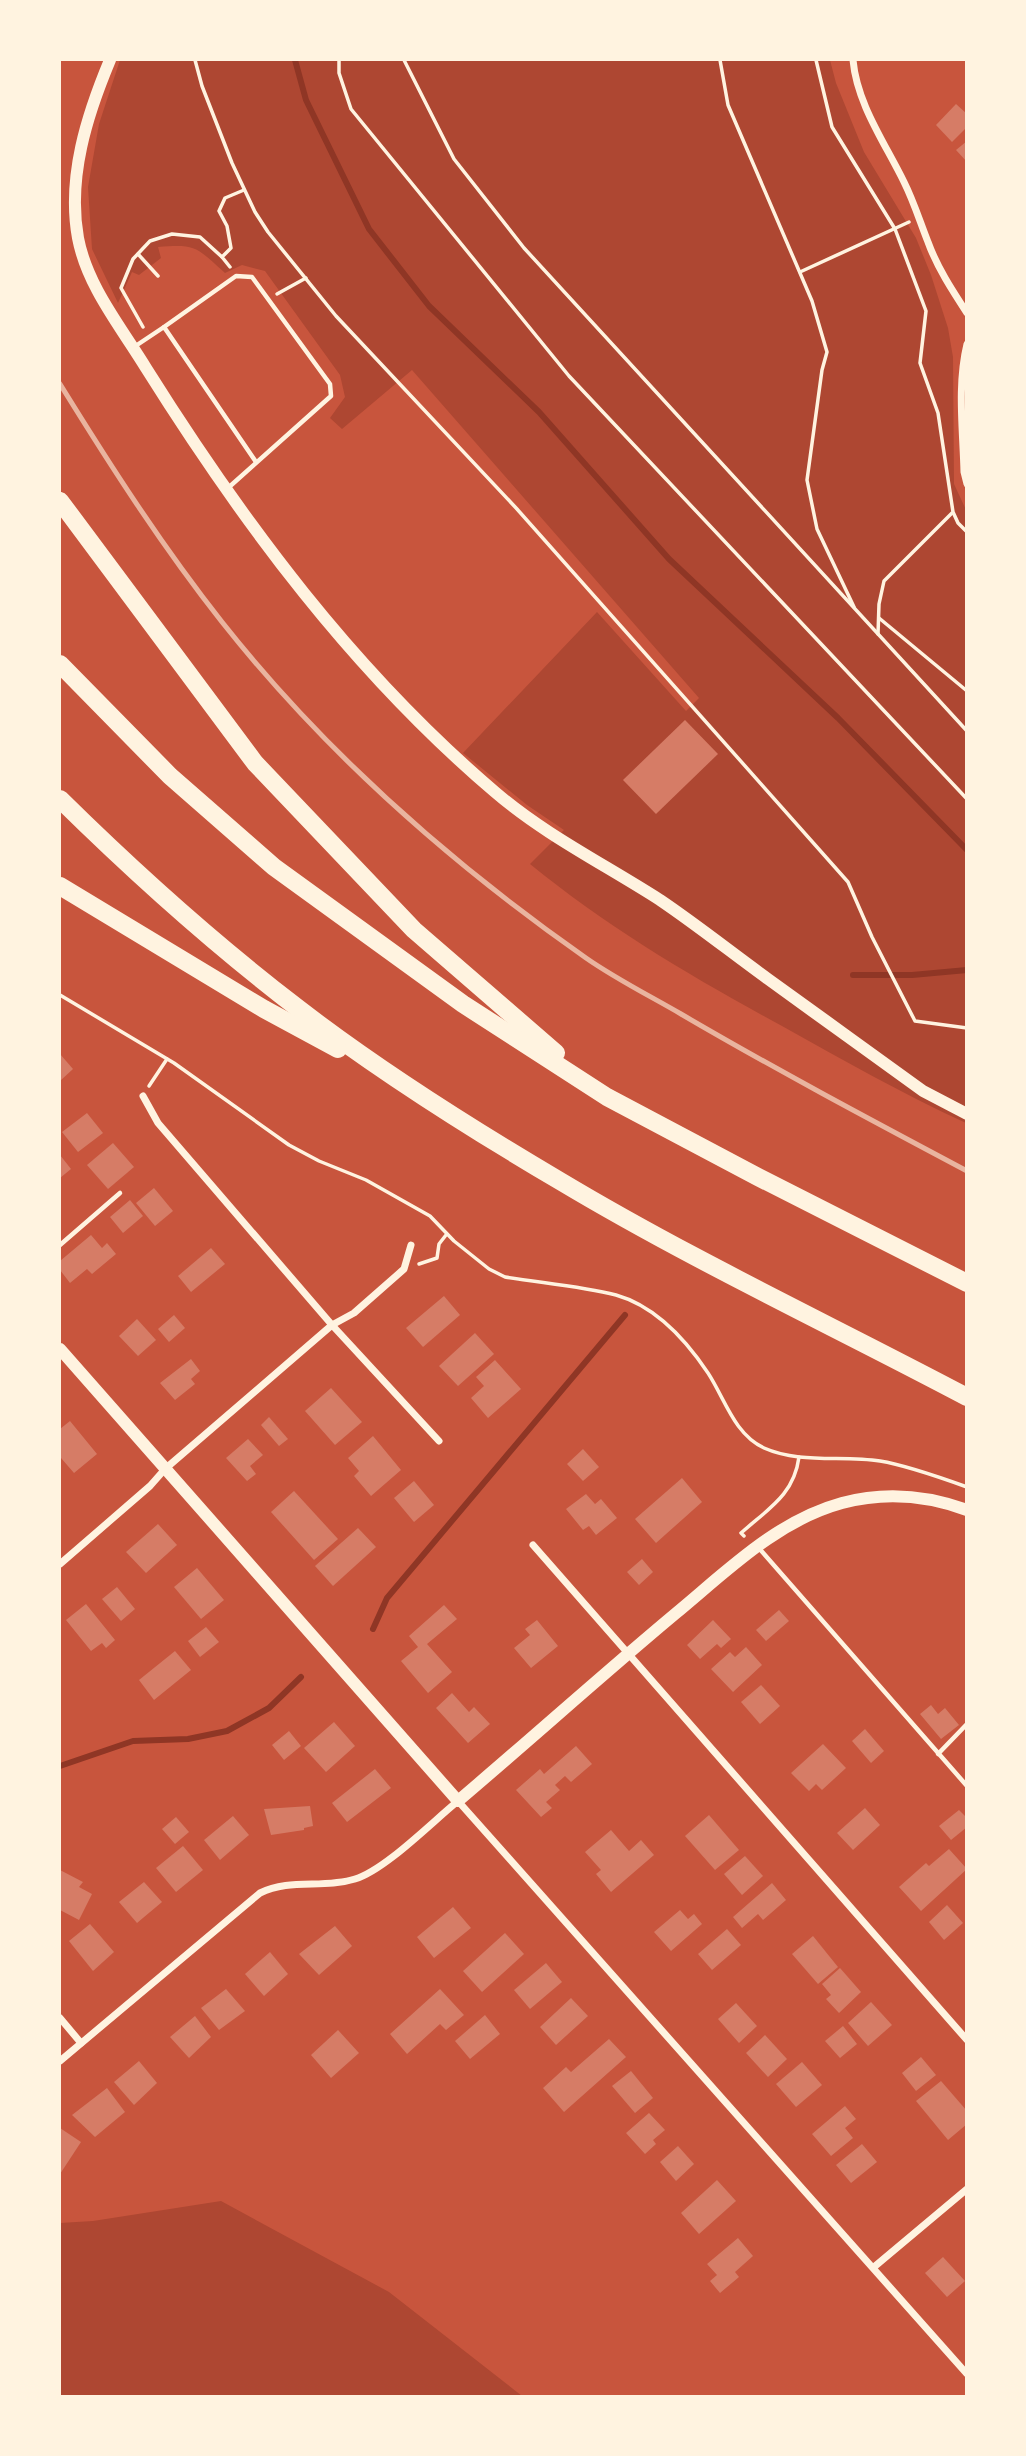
<svg xmlns="http://www.w3.org/2000/svg" width="1026" height="2456" font-family="Lato,sans-serif">
	<rect width="100%" height="100%" fill="#c8553d"/>
	<g fill="#ae4732">
		<path d="M120 60H830L836 83 864 152 916 238 931 275 948 328 953 357 954 484 967 512 966 1123C903 1094 843 1060 782 1026 692 977 610 929 530 864L564 830 527 805 463 753 597 612 686 711 699 698 412 370 342 429 330 418 345 397 340 375 265 271 242 265 225 273C196 247 197 244 158 247L161 258 139 275 132 272 118 303 92 249 88 187 99 124Z"/>
		<path d="M221 2201 389 2292 522 2396H60V2223L93 2221Z"/>
	</g>
	<g fill="none" stroke-linecap="round" stroke-linejoin="round">
		<g stroke="#8f3625" stroke-width="6">
			<path d="M295 60 306 100 369 229 429 306 539 412 669 559 838 718 967 850"/>
			<path d="M853 975H912L967 970"/>
			<path d="M373 1629 387 1598 625 1315"/>
			<path d="M60 1766 133 1741 188 1739 227 1731 269 1708 301 1677"/>
		</g>
	</g>
	<g fill="#d67c66">
		<path d="M956 104 967 114V127L952 142 936 125Z"/>
		<path d="M967 141V162L956 150Z"/>
		<path d="M685 720 718 754 656 814 623 780Z"/>
		<path d="M60 1054 73 1069 60 1081Z"/>
		<path d="M87 1113 103 1133 78 1152 62 1132Z"/>
		<path d="M113 1143 134 1167 108 1189 87 1165Z"/>
		<path d="M60 1155 71 1169 60 1178Z"/>
		<path d="M154 1188 173 1211 155 1226 136 1203Z"/>
		<path d="M130 1200 143 1216 123 1233 110 1217Z"/>
		<path d="M91 1235 102 1248 107 1243 116 1254 92 1274 87 1269 70 1283 60 1270V1261Z"/>
		<path d="M211 1248 225 1264 191 1292 178 1276Z"/>
		<path d="M444 1296 460 1315 423 1347 406 1328Z"/>
		<path d="M174 1315 185 1328 169 1342 158 1329Z"/>
		<path d="M137 1319 156 1340 138 1356 119 1336Z"/>
		<path d="M475 1333 494 1354 458 1386 439 1366Z"/>
		<path d="M191 1359 200 1371 191 1379 195 1384 175 1400 160 1383Z"/>
		<path d="M495 1360 521 1389 488 1418 471 1398 484 1386 476 1377Z"/>
		<path d="M331 1388 362 1422 335 1445 305 1411Z"/>
		<path d="M269 1417 288 1439 279 1446 261 1425Z"/>
		<path d="M70 1421 97 1454 74 1473 61 1458 60 1459V1429Z"/>
		<path d="M373 1436 401 1470 371 1496 354 1476 359 1471 348 1458Z"/>
		<path d="M248 1439 263 1455 250 1466 256 1474 247 1481 226 1458Z"/>
		<path d="M583 1449 599 1467 583 1481 567 1464Z"/>
		<path d="M682 1478 702 1502 656 1543 635 1519Z"/>
		<path d="M414 1481 434 1505 414 1522 394 1498Z"/>
		<path d="M294 1491 338 1539 314 1560 271 1512Z"/>
		<path d="M586 1494 595 1504 601 1499 617 1518 596 1535 589 1526 583 1530 566 1509Z"/>
		<path d="M158 1524 177 1545 146 1573 126 1552Z"/>
		<path d="M358 1528 376 1547 333 1586 315 1566Z"/>
		<path d="M642 1559 653 1572 639 1585 627 1572Z"/>
		<path d="M197 1568 224 1600 201 1619 174 1587Z"/>
		<path d="M117 1587 135 1609 121 1621 102 1599Z"/>
		<path d="M86 1604 115 1640 106 1648 102 1643 91 1651 66 1620Z"/>
		<path d="M444 1605 457 1619 427 1644 452 1672 428 1693 401 1661 418 1647 409 1636Z"/>
		<path d="M779 1610 789 1621 766 1641 756 1630Z"/>
		<path d="M537 1620 558 1646 531 1668 514 1648 530 1635 525 1629Z"/>
		<path d="M713 1620 731 1639 721 1648 717 1644 700 1659 687 1645Z"/>
		<path d="M206 1627 219 1642 200 1657 188 1641Z"/>
		<path d="M746 1647 762 1665 733 1692 711 1669 730 1652 735 1657Z"/>
		<path d="M175 1651 191 1670 154 1700 139 1680Z"/>
		<path d="M761 1685 780 1706 760 1724 741 1702Z"/>
		<path d="M452 1693 469 1712 474 1707 490 1724 468 1743 436 1708Z"/>
		<path d="M931 1705 938 1714 945 1708 959 1725 941 1739 920 1714Z"/>
		<path d="M334 1722 355 1746 326 1772 304 1748Z"/>
		<path d="M865 1729 884 1751 871 1763 852 1741Z"/>
		<path d="M289 1731 301 1746 284 1760 272 1745Z"/>
		<path d="M823 1744 846 1768 822 1790 816 1784 809 1791 791 1773Z"/>
		<path d="M576 1746 592 1764 571 1782 565 1776 555 1785 560 1790 546 1802 552 1808 541 1817 516 1790 540 1769 544 1774Z"/>
		<path d="M375 1769 391 1788 347 1822 332 1803Z"/>
		<path d="M310 1806 313 1826 304 1828V1830L271 1835 264 1809Z"/>
		<path d="M865 1808 880 1825 853 1850 837 1833Z"/>
		<path d="M959 1810 967 1818V1827L951 1840 939 1826Z"/>
		<path d="M709 1815 739 1850 715 1870 685 1836Z"/>
		<path d="M233 1816 249 1835 220 1860 204 1840Z"/>
		<path d="M176 1817 189 1832 175 1844 162 1829Z"/>
		<path d="M611 1830 629 1851 641 1840 654 1855 611 1892 596 1874 601 1870 585 1852Z"/>
		<path d="M183 1846 203 1870 176 1892 156 1868Z"/>
		<path d="M949 1849 967 1869 921 1911 899 1887 926 1863 929 1866Z"/>
		<path d="M745 1856 763 1876 742 1895 724 1874Z"/>
		<path d="M60 1870 83 1882 79 1887 92 1894 79 1920 60 1910Z"/>
		<path d="M144 1882 162 1902 137 1923 119 1902Z"/>
		<path d="M772 1883 786 1900 763 1920 758 1914 742 1928 733 1917Z"/>
		<path d="M947 1905 963 1923 944 1940 929 1922Z"/>
		<path d="M453 1907 471 1928 434 1958 417 1937Z"/>
		<path d="M680 1910 688 1919 694 1914 702 1924 671 1951 654 1932Z"/>
		<path d="M90 1924 114 1952 93 1971 69 1941Z"/>
		<path d="M335 1926 352 1946 319 1975 299 1954Z"/>
		<path d="M727 1929 741 1945 712 1970 698 1954Z"/>
		<path d="M505 1933 524 1954 482 1992 463 1971Z"/>
		<path d="M813 1936 838 1967 818 1984 792 1954Z"/>
		<path d="M270 1952 288 1974 264 1996 245 1974Z"/>
		<path d="M546 1963 562 1982 530 2009 514 1990Z"/>
		<path d="M840 1968 861 1992 839 2013 826 1999 831 1995 822 1984Z"/>
		<path d="M226 1989 245 2011 219 2030 201 2008Z"/>
		<path d="M440 1989 464 2015 446 2030 440 2024 407 2054 390 2034Z"/>
		<path d="M571 1998 588 2016 556 2045 540 2027Z"/>
		<path d="M871 2002 892 2025 868 2046 848 2023Z"/>
		<path d="M736 2003 757 2026 739 2043 718 2019Z"/>
		<path d="M485 2015 500 2034 470 2059 455 2041Z"/>
		<path d="M195 2016 211 2037 189 2058 170 2037Z"/>
		<path d="M843 2026 857 2044 840 2058 825 2041Z"/>
		<path d="M338 2030 359 2053 331 2078 311 2055Z"/>
		<path d="M765 2035 787 2059 768 2077 746 2053Z"/>
		<path d="M609 2039 626 2057 564 2112 543 2088 566 2067 571 2072Z"/>
		<path d="M921 2057 936 2075 916 2091 902 2073Z"/>
		<path d="M139 2061 157 2083 134 2105 114 2082Z"/>
		<path d="M802 2062 822 2085 796 2107 776 2084Z"/>
		<path d="M631 2071 653 2098 635 2113 612 2086Z"/>
		<path d="M941 2081 967 2111V2124L948 2140 916 2101Z"/>
		<path d="M107 2088 125 2112 95 2137 72 2115Z"/>
		<path d="M845 2106 856 2119 845 2128 853 2138 831 2156 812 2134Z"/>
		<path d="M649 2113 665 2130 653 2140 656 2144 645 2154 626 2133Z"/>
		<path d="M60 2128 81 2142 60 2174Z"/>
		<path d="M862 2144 877 2162 851 2183 836 2165Z"/>
		<path d="M678 2146 694 2164 676 2181 660 2162Z"/>
		<path d="M717 2180 736 2201 699 2234 681 2213Z"/>
		<path d="M738 2238 753 2256 735 2272 739 2277 720 2293 710 2281 717 2275 707 2264Z"/>
		<path d="M943 2257 965 2281 947 2297 925 2273Z"/>
	</g>
	<g fill="none" stroke-linecap="round" stroke-linejoin="round">
		<g stroke="#fff3e0" stroke-width="3.5">
			<path d="M195 60 202 86 232 163 255 212 268 232 336 316 517 509 848 882 872 937 915 1021 967 1028"/>
			<path d="M339 60V73L351 109 569 376 967 799"/>
			<path d="M404 60 454 159 524 248 967 731"/>
			<path d="M720 60 728 105 812 301 827 352 822 370 807 480 817 529 854 607"/>
			<path d="M816 60 832 127 895 229 926 311 920 363 938 413 953 512 958 523 967 532"/>
			<path d="M138 254 158 276"/>
			<path d="M230 267 222 257 231 248 227 226 219 211 225 198 244 190"/>
			<path d="M800 272 909 222"/>
			<path d="M277 294 306 278"/>
			<path d="M143 327 121 288 133 259 150 241 172 234 200 237 222 257"/>
			<path d="M879 618 967 691"/>
			<path d="M878 634 879 604 884 581 952 513"/>
			<path d="M60 995 174 1063 289 1145 319 1161 366 1180 430 1216 454 1241 489 1269 505 1277C541 1283 580 1286 616 1295 655 1306 686 1340 708 1373 725 1399 734 1434 764 1448 800 1464 842 1455 880 1461 905 1465 942 1478 967 1487"/>
			<path d="M149 1086 167 1059"/>
			<path d="M419 1264 437 1258 439 1244 446 1235"/>
			<path d="M744 1536 741 1533C768 1509 794 1495 799 1457"/>
		</g>
		<g stroke="#fff3e0" stroke-width="4.5">
			<path d="M164 327 236 276 252 277 330 384 331 396 228 488"/>
			<path d="M134 347 164 327 256 462"/>
			<path d="M60 1245 120 1193"/>
			<path d="M758 1547 967 1786"/>
			<path d="M938 1754 967 1724"/>
		</g>
		<g stroke="#fff3e0" stroke-width="7">
			<path d="M853 60C857 104 885 143 904 182 914 202 920 222 928 242 937 267 952 290 967 313"/>
			<path d="M967 344C957 385 963 430 964 472L967 484"/>
			<path d="M143 1096 158 1123 332 1325 439 1441"/>
			<path d="M533 1545 967 2040"/>
			<path d="M60 1564 150 1486 165 1469 332 1325 354 1313 404 1269 411 1245"/>
			<path d="M60 2018 81 2043"/>
			<path d="M60 2061 260 1893C290 1878 323 1889 355 1879 385 1870 432 1822 458 1801L967 2374"/>
			<path d="M874 2267 967 2189"/>
		</g>
		<path stroke="#fff3e0" stroke-width="12" d="M110 60C87 115 67 177 78 238 87 286 121 327 146 368 244 524 354 672 495 792 545 835 604 864 660 900 697 925 732 953 768 979 820 1016 871 1054 923 1091L967 1114"/>
		<path stroke="#fff3e0" stroke-width="12" d="M60 1349 458 1801C531 1739 602 1675 675 1614 726 1572 776 1521 842 1503 883 1492 926 1495 967 1510"/>
		<g stroke="#fff3e0" stroke-width="18">
			<path d="M60 501 255 763 414 930 556 1053"/>
			<path d="M60 664 170 776 274 867 463 1004 607 1097 758 1177 967 1283"/>
			<path d="M60 799C135 873 214 944 299 1009 381 1072 470 1128 560 1181 692 1260 831 1325 967 1397"/>
			<path d="M60 886 264 1009 338 1049"/>
		</g>
		<path stroke="#e9b49f" stroke-width="5" d="M60 384C110 465 162 546 222 622 324 751 452 864 586 958 616 979 650 996 681 1014 775 1069 871 1120 967 1171"/>
	</g>
	<rect width="1026" height="2456" fill="none" stroke="#fff3e0" stroke-width="122"/>
</svg>
